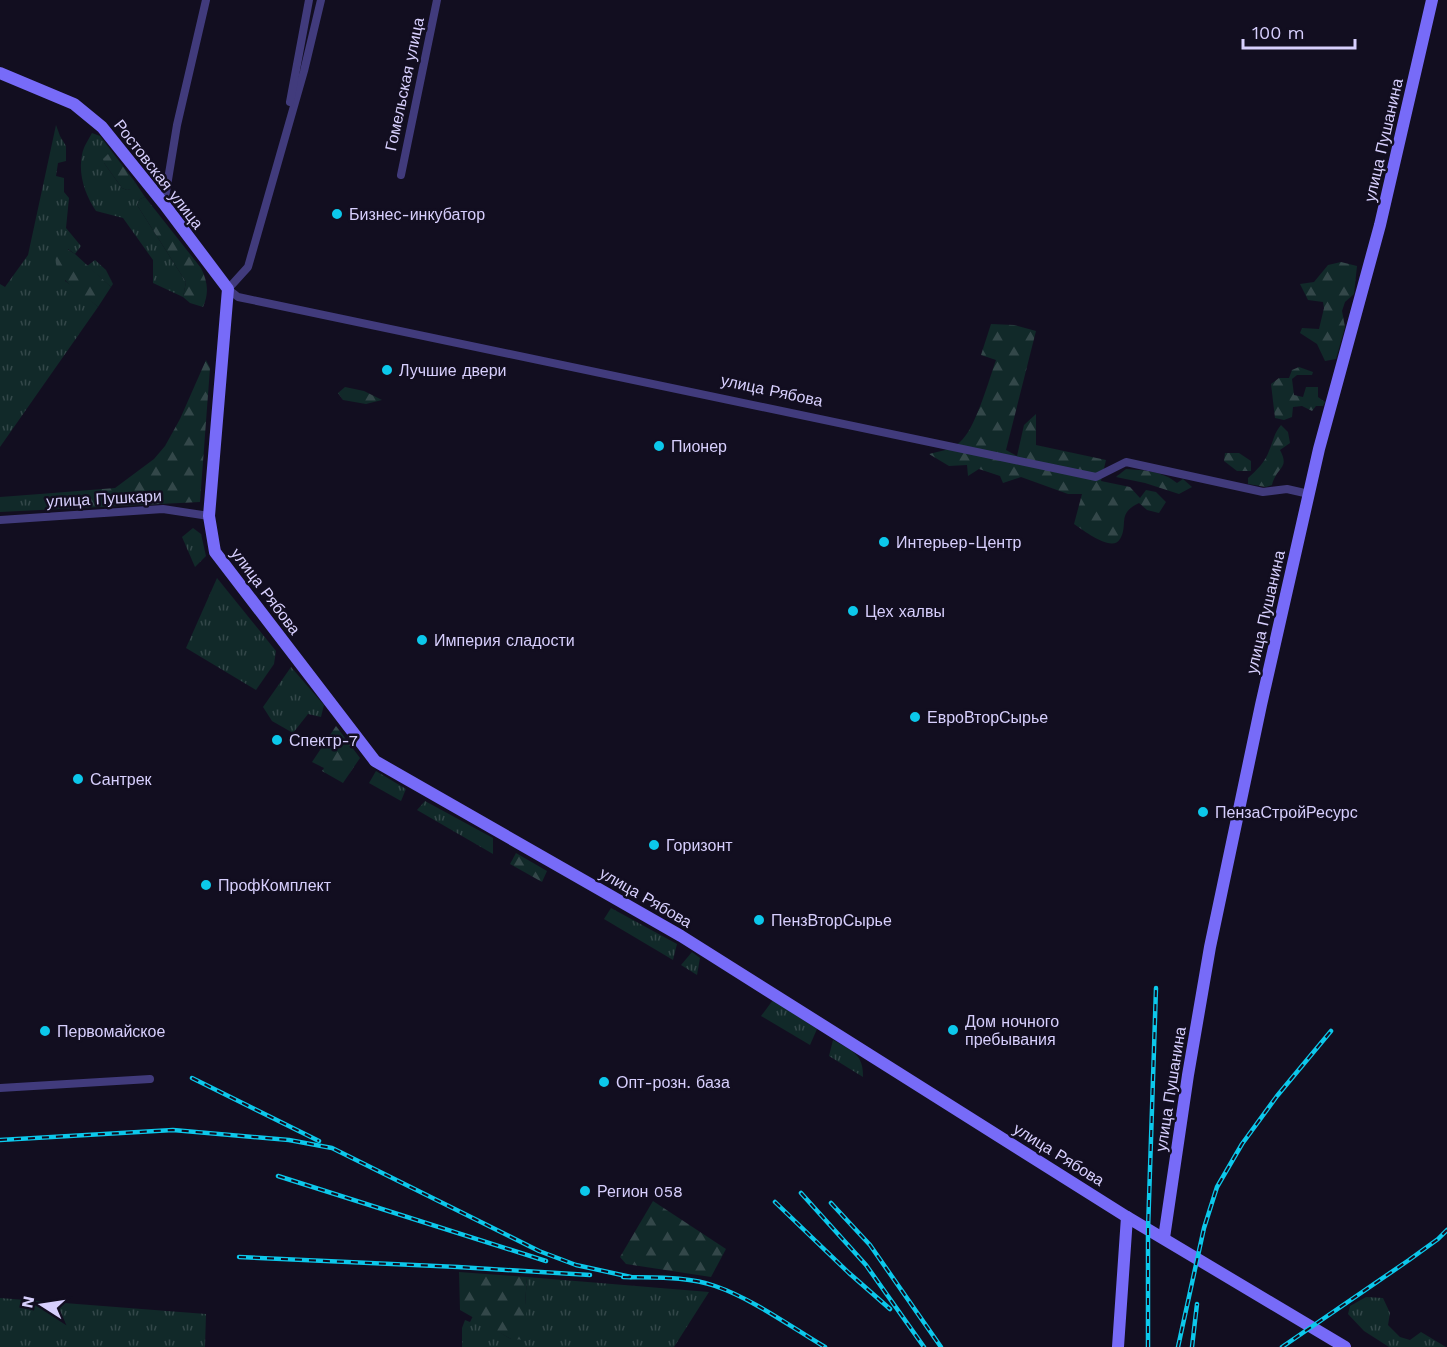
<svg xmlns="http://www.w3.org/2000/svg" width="1447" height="1347" font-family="'Work Sans',sans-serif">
	<defs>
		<pattern id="grass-tufts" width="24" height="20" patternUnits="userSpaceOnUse" patternTransform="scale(1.5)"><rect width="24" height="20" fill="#112929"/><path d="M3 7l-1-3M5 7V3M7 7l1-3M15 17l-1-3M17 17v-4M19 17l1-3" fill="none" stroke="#334749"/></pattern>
		<pattern id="forest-firs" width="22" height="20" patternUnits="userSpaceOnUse" patternTransform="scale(1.5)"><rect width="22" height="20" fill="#112929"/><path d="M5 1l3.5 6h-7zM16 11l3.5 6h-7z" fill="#334749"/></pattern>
	</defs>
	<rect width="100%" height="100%" fill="#120e20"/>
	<g fill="url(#grass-tufts)">
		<path d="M56 125 60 136 66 146V161L58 163 56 176 64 178V192L69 198 66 228 81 246 75 254 68 249 65 281 84 294 98 307 0 447V284L5 287 28 255Z"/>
		<path d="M92 133 100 136 113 153H109L104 163 122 188 127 190 131 189 135 182 145 197 140 199 137 205 186 282 183 297 153 283V260L123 218 96 211C85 195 78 174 82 155 83 147 89 139 92 133Z"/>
		<path d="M95 260 106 270 113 284 111 287 87 266Z"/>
		<path d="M40 494V510L0 512V497Z"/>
		<path d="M193 528 201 534 206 556 195 567 182 537Z"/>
		<path d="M217 578 276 651 274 664 256 690 186 648Z"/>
		<path d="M291 667 324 705 321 717 308 714 293 733 272 721 263 707Z"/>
		<path d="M376 771 406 789 401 801 369 783Z"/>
		<path d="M425 801 493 838V854L417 810Z"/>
		<path d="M611 908 677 944 673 960 604 919Z"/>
		<path d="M692 952 700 958 697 975 681 965Z"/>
		<path d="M773 1000 817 1029 810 1045 761 1016Z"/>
		<path d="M833 1040C851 1050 864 1054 863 1077L829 1056Z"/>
		<path d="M527 1277 709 1292 674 1347H462V1328L465 1320 470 1322 473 1316 511 1339 525 1305Z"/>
		<path d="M1366 1297 1383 1298 1390 1313 1388 1325 1400 1337 1410 1340 1421 1332 1446 1347H1389L1364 1331 1348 1314 1350 1306Z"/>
		<path d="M0 1298 206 1314 205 1347H0Z"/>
	</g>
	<g fill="url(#forest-firs)">
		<path d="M109 153H113L135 182 132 189 127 190 122 188 104 163 103 159Z"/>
		<path d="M145 197 201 268C208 282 209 293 203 307L190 303 183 297 186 282 137 205 140 199Z"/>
		<path d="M59 244 75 254 111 287 98 307C77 287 45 277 59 244Z"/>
		<path d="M1341 262 1357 266 1354 294 1345 302 1342 311 1345 327 1336 359 1325 361 1317 344 1300 333 1302 328 1319 329 1324 308 1323 302 1308 300 1300 284 1314 282 1328 265Z"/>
		<path d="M991 324 1014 325 1036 331 1006 450 1017 456 1024 425 1036 414V445L1106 460 1101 481 1130 487 1140 498 1146 490 1156 492 1166 502 1159 513 1147 510 1139 503C1116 514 1129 524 1120 539 1112 553 1083 530 1074 524L1082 494H1068L1021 477 1003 483 1000 476 979 469 968 476 967 465 949 466 929 454C940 451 951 450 960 442 975 430 989 380 996 360L981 355Z"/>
		<path d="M206 360 210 368 200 502 40 510V494L115 488 154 459 165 446 180 419Z"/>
		<path d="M1299 367 1313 372 1312 375H1297L1292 379 1294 395 1303 397 1306 387H1318V397L1325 402 1323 406H1316L1312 411 1302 406 1293 407 1292 417 1284 420 1275 418 1271 384 1279 378H1289L1292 370Z"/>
		<path d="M345 387 364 391 382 400 366 404 343 400 338 393Z"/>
		<path d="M1281 425 1288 432 1290 443 1280 450C1290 469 1277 466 1272 485L1266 487 1248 484V478C1257 470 1265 462 1269 451 1274 440 1273 435 1281 425Z"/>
		<path d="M1225 453H1239L1251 461V471H1237L1224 461Z"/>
		<path d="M1126 469C1143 470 1163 471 1177 483L1183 479 1192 487 1179 494 1145 483 1116 477Z"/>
		<path d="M336 726 360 758 343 783 322 771 324 768 312 762Z"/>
		<path d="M516 853 547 871 542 882 510 864Z"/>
		<path d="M653 1201 726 1249 711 1277 626 1264 620 1257Z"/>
		<path d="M459 1272 527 1277 525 1305 530 1340 511 1339 460 1310Z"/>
	</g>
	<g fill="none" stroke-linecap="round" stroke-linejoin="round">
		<g stroke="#413b7c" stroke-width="8">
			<path d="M321 0 304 71 248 267 228 289 238 297 1096 477 1126 462 1263 492 1287 489 1309 494"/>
			<path d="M290 102 309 0"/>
			<path d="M401 175 437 0"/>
			<path d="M164 204 177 125 206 0"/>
			<path d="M0 520 163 509 209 516"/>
			<path d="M0 1088 150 1079"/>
		</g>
		<g stroke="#776bf8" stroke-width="12">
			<path d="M0 73 74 104 102 127 164 204 228 289 209 516 215 552 375 761 681 936 1127 1217 1345 1347"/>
			<path d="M1164 1238 1188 1075 1210 947 1261 705 1319 449 1380 225 1432 0"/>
			<path d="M1118 1347 1127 1217"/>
		</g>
		<defs>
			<g id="rail">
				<path d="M192 1078 319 1141"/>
				<path d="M0 1140 173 1130 289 1140 332 1148 539 1251 576 1265 631 1277"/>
				<path d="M278 1176 546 1261"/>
				<path d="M801 1193 866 1265 924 1347"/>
				<path d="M775 1202 849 1273 890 1309"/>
				<path d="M831 1203 870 1245 941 1347"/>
				<path d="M239 1257 458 1267 590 1275"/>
				<path d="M623 1277C653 1278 687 1276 715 1286 753 1299 791 1327 825 1347"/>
				<path d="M1148 1347V1230L1156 988"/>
				<path d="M1178 1347 1204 1228 1217 1187 1242 1144 1277 1096 1331 1031"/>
				<path d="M1192 1347 1197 1304"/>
				<path d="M1282 1347 1409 1260 1438 1239 1447 1230"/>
			</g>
		</defs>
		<use href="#rail" stroke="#0cc8eb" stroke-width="4.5"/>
		<use href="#rail" stroke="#120e20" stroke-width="2" stroke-dasharray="7" stroke-linecap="butt"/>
	</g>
	<g fill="#0cc8eb" stroke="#120e20" stroke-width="2">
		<circle cx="337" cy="214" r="6"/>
		<circle cx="387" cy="370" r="6"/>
		<circle cx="659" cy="446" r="6"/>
		<circle cx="884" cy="542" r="6"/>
		<circle cx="853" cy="611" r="6"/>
		<circle cx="422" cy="640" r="6"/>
		<circle cx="915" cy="717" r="6"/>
		<circle cx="277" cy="740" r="6"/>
		<circle cx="78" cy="779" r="6"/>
		<circle cx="1203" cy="812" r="6"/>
		<circle cx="654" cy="845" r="6"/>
		<circle cx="206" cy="885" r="6"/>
		<circle cx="759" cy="920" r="6"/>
		<circle cx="953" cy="1030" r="6"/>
		<circle cx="45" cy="1031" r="6"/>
		<circle cx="604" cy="1082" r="6"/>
		<circle cx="585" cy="1191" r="6"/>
	</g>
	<g text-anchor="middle" stroke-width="5" stroke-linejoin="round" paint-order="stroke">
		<g font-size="16" fill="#d7cffd" stroke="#120e20">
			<text transform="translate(404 84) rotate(-78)" y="6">Гомельская улица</text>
			<text transform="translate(1383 140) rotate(-77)" y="6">улица Пушанина</text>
			<text transform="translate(159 174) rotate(52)" y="6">Ростовская улица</text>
			<text transform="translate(772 390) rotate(12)" y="6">улица Рябова</text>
			<text transform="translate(104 498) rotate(-3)" y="6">улица Пушкари</text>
			<text transform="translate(266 591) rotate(53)" y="6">улица Рябова</text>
			<text transform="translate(1265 612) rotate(-77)" y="6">улица Пушанина</text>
			<text transform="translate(646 897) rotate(30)" y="6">улица Рябова</text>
			<text transform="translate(1170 1089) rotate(-81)" y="6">улица Пушанина</text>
			<text transform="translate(1059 1154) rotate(32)" y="6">улица Рябова</text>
		</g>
		<g font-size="16" fill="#d7cffd" stroke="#120e20" text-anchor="start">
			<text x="349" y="220">Бизнес-инкубатор</text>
			<text x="399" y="376">Лучшие двери</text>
			<text x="671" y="452">Пионер</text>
			<text x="896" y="548">Интерьер-Центр</text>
			<text x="865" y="617">Цех халвы</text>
			<text x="434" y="646">Империя сладости</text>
			<text x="927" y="723">ЕвроВторСырье</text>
			<text x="289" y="746">Спектр-7</text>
			<text x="90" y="785">Сантрек</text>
			<text x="1215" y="818">ПензаСтройРесурс</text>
			<text x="666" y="851">Горизонт</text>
			<text x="218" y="891">ПрофКомплект</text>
			<text x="771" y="926">ПензВторСырье</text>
			<text x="965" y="1027">Дом ночного<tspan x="965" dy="18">пребывания</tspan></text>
			<text x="57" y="1037">Первомайское</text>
			<text x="616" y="1088">Опт-розн. база</text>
			<text x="597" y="1197">Регион 058</text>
		</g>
	</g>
	<g transform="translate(42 1305) rotate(282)" stroke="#120e20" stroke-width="4.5" paint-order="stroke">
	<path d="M0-4.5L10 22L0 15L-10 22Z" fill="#d7cffd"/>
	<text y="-9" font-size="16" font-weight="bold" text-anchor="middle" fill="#d7cffd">N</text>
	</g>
	<path d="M1243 39v9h112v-9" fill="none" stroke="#d7cffd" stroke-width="3"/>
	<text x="1252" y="39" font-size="18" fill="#d7cffd" stroke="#120e20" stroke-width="4.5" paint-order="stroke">100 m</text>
</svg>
